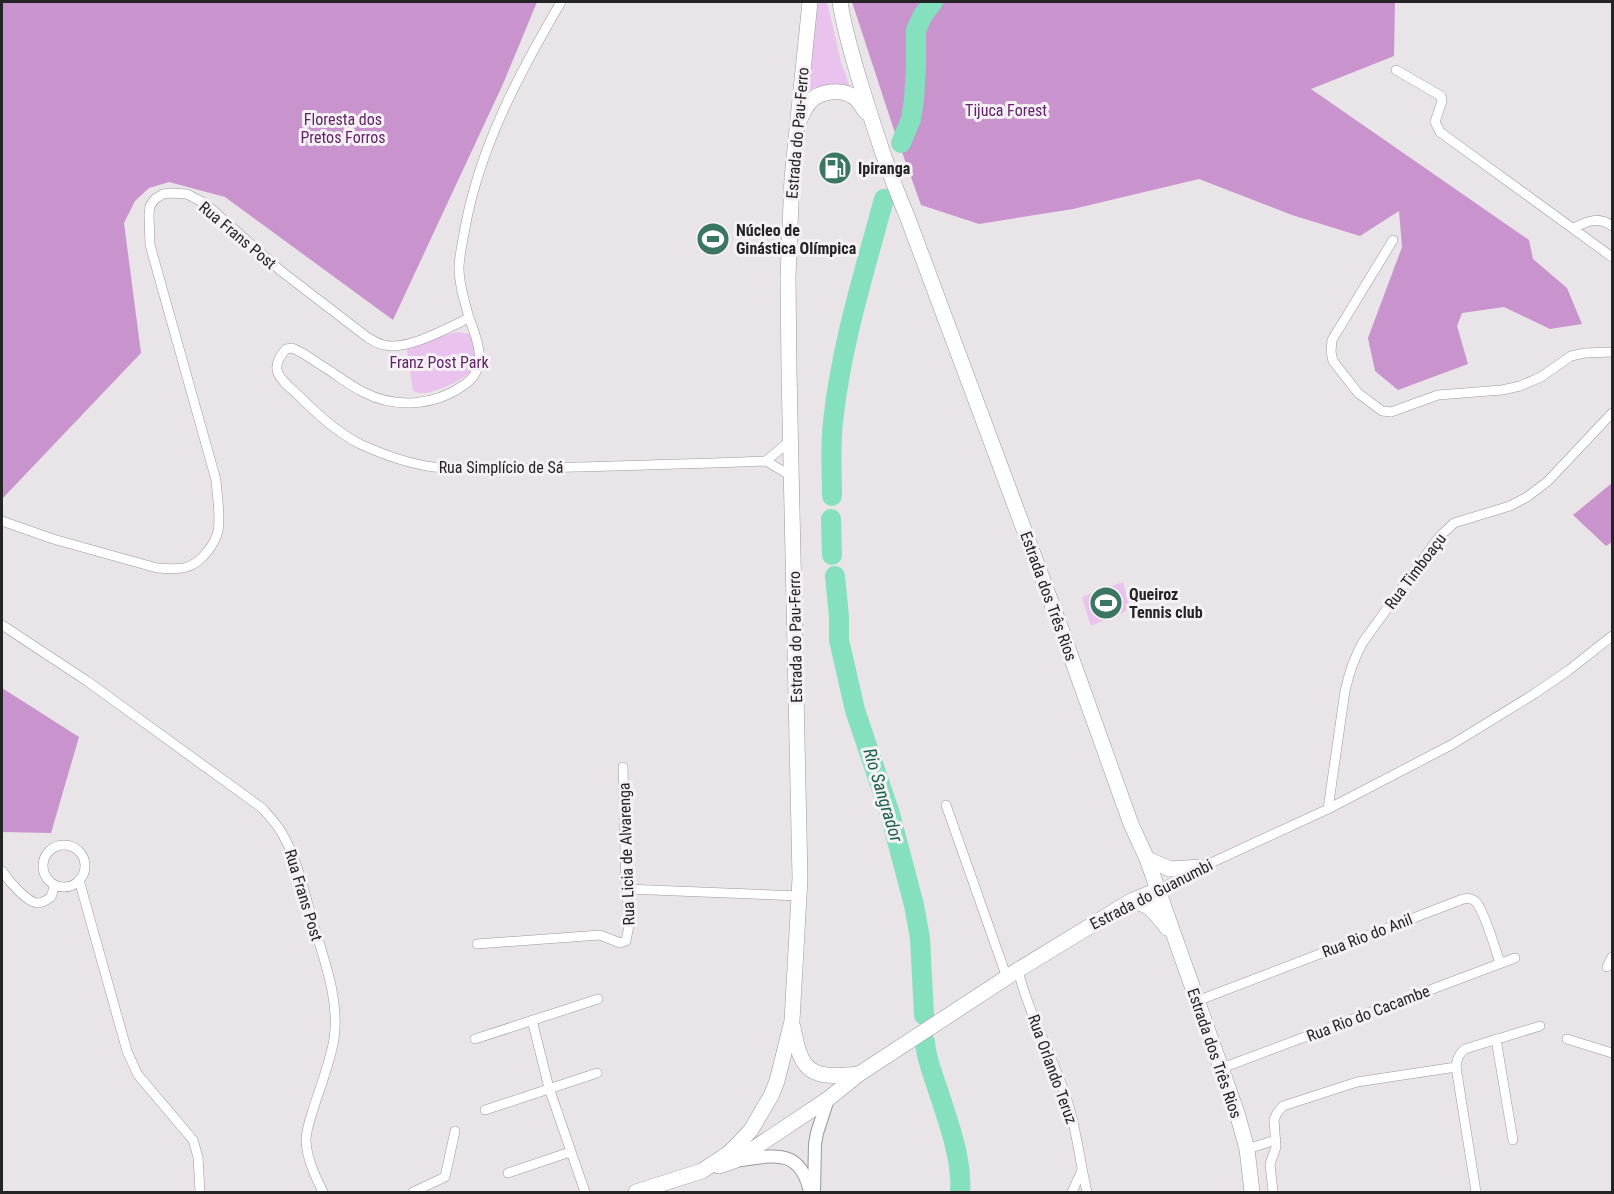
<svg xmlns="http://www.w3.org/2000/svg" width="1614" height="1194" font-family="'Roboto Condensed',sans-serif">
	<rect width="100%" height="100%" fill="#e8e4e8"/>
	<g fill="#eac2ee">
		<path d="M815 2H827L841 62 852 93C835 88 820 79 805 95Z"/>
		<path d="M457 332 469 334C488 363 471 376 445 387 433 391 424 396 413 391L407 350 410 345Z"/>
		<path d="M1123 582 1130 609 1091 626 1082 597Z"/>
	</g>
	<g fill="#c994cd">
		<path d="M2 2H537L503 84 393 320 225 197 169 182 149 188 135 201 124 223 141 353 2 499Z"/>
		<path d="M852 2H1395L1394 56 1311 89 1529 240 1533 259 1567 288 1582 324 1550 329 1504 307 1462 313 1457 326 1468 364 1398 390 1375 371 1368 338 1402 247 1399 211 1360 236 1292 215 1199 179 1073 209 979 224 921 205 893 127Z"/>
		<path d="M1612 483V542L1606 546 1573 515Z"/>
		<path d="M2 688 79 737 51 833 2 832Z"/>
	</g>
	<g fill="none" stroke-linecap="round" stroke-linejoin="round">
		<g stroke="#85e0be" stroke-width="20">
			<path d="M901 143 911 119 914 100 916 66V30L923 15 933 2"/>
			<path d="M832 496C832 472 830 446 833 422 841 346 864 273 884 199"/>
			<path d="M831 519 832 555"/>
			<path d="M835 576 839 617V640L855 710 890 814 914 905 920 938 924 1015"/>
			<path d="M925 1042C926 1058 932 1072 937 1087 947 1118 963 1161 960 1192"/>
		</g>
		<defs>
			<g id="minor">
				<path d="M1396 70 1441 96 1442 101 1435 122 1440 132 1612 257"/>
				<path d="M1574 228C1587 221 1599 216 1612 226"/>
				<path d="M1393 240 1332 340 1331 352 1333 361 1358 393 1382 411 1391 412 1438 395 1502 390 1520 386 1541 377 1571 356 1585 353 1612 352"/>
				<path d="M469 318C478 341 489 368 464 385 434 406 396 409 363 392 349 385 337 375 324 367 314 361 303 352 292 348L286 349C268 369 279 378 296 393 315 412 335 431 360 444 382 454 409 464 434 467 444 468 455 467 466 468 504 469 541 468 579 467 642 465 704 464 766 461L791 476"/>
				<path d="M766 461 791 440"/>
				<path d="M2 521 53 539 157 568C179 570 193 570 207 552 212 546 216 539 218 531 221 516 217 496 216 480L150 245 149 215 150 206 155 199 163 194 171 193 187 194 206 204 281 271 367 337C372 340 378 344 384 345 407 351 448 328 469 318 465 302 459 286 459 269 459 255 463 241 465 228 480 146 520 72 561 2"/>
				<path d="M2 625 87 681 262 808C270 817 279 826 284 837 298 862 304 891 312 919 323 957 340 999 334 1039 330 1063 320 1087 313 1110 310 1119 306 1130 306 1141 307 1159 315 1176 323 1192"/>
				<path d="M946 805 1007 978"/>
				<path d="M1328 809 1345 691C1349 673 1354 658 1363 642L1439 537 1454 523 1510 506 1527 497 1548 481 1612 413"/>
				<circle cx="64" cy="866" r="21"/>
				<path d="M2 871C8 880 27 903 38 903 43 903 47 900 51 897L55 885"/>
				<path d="M79 880 127 1051 138 1075 193 1140 198 1157 200 1192"/>
				<path d="M626 889 799 896"/>
				<path d="M1158 890 1202 867 1328 809 1451 745 1534 694 1569 670 1612 636"/>
				<path d="M477 944 600 935 620 943 626 941 629 925 626 889 623 767"/>
				<path d="M1607 967 1612 957"/>
				<path d="M1018 970C1029 1016 1054 1058 1068 1103 1077 1132 1080 1163 1087 1192"/>
				<path d="M1197 1001 1463 899C1468 898 1473 899 1476 902 1484 910 1496 951 1500 963"/>
				<path d="M532 1020 549 1088 585 1192"/>
				<path d="M475 1039 598 999"/>
				<path d="M1496 1039 1513 1140"/>
				<path d="M1567 1039 1612 1053"/>
				<path d="M1222 1068 1515 958"/>
				<path d="M485 1110 597 1073"/>
				<path d="M1247 1149 1276 1140"/>
				<path d="M508 1173 570 1152"/>
				<path d="M413 1192 445 1177 455 1131"/>
				<path d="M1072 1192 1082 1170"/>
				<path d="M1273 1192 1270 1164 1276 1147 1274 1120 1277 1113 1283 1106 1357 1082 1456 1067"/>
				<path d="M1476 1192 1456 1067C1457 1058 1459 1054 1465 1049L1540 1026"/>
			</g>
			<g id="tertiary">
				<path d="M735 1161C772 1156 800 1146 810 1192"/>
				<path d="M814 1191 815 1144 817 1133 828 1099"/>
			</g>
			<g id="primary">
				<path d="M840 2C844 29 852 55 860 82 874 127 888 172 907 216L1060 626 1131 824 1147 859 1237 1113 1247 1149 1252 1192"/>
				<path d="M800 119C803 113 805 107 810 102 819 91 842 88 854 97 859 101 862 107 866 112"/>
				<path d="M1147 859 1170 869 1202 867"/>
				<path d="M1131 901C1151 904 1155 913 1167 928"/>
				<path d="M793 1027C801 1074 812 1079 859 1074"/>
				<path d="M719 1166 734 1161 756 1147 828 1099 859 1074 1018 970 1131 901 1158 890"/>
				<path d="M636 1192 702 1171 729 1153 738 1144 751 1130 771 1096 777 1081 792 1021 800 878 789 371 788 277 792 178 810 2"/>
			</g>
		</defs>
		<use href="#minor" stroke="#9c989c" stroke-width="10"/>
		<use href="#tertiary" stroke="#9c989c" stroke-width="14"/>
		<use href="#primary" stroke="#9c989c" stroke-width="16"/>
		<use href="#minor" stroke="#fff" stroke-width="9"/>
		<use href="#tertiary" stroke="#fff" stroke-width="12"/>
		<use href="#primary" stroke="#fff" stroke-width="15"/>
	</g>
	<defs>
		<symbol id="fuel-disc" viewBox="-11 -11 22 22"><circle r="9.5" fill="#3a7661" stroke="#f5f1f5"/><path d="M-5.5-6h7V0h2V4h1.3V-2.5L3-4.5l.8-.8L6-3V5H2.5V1h-1V6h-7ZM-4.2-4.7v3.2H.2V-4.7Z" fill="#fff"/></symbol>
		<symbol id="stadium-disc" viewBox="-11 -11 22 22"><circle r="9.5" fill="#3a7661" stroke="#f5f1f5"/><path d="M0-5a6.5 5 0 1 0 0 10a6.5 5 0 1 0 0-10ZM-3.5-1.8h7v3.6h-7Z" fill="#fff"/></symbol>
	</defs>
	<g fill-rule="evenodd">
		<use href="#fuel-disc" x="816" y="149" width="38" height="38"/>
		<use href="#stadium-disc" x="694" y="220" width="38" height="38"/>
		<use href="#stadium-disc" x="1087" y="584" width="38" height="38"/>
	</g>
	<g text-anchor="middle" stroke-width="6" stroke-linejoin="round" paint-order="stroke">
		<g font-size="16" fill="#622369" stroke="#f5f1f5">
			<text x="1006" y="116">Tijuca Forest</text>
			<text x="343" y="125">Floresta dos<tspan x="343" dy="18">Pretos Forros</tspan></text>
			<text x="439" y="368">Franz Post Park</text>
		</g>
		<g font-size="16" fill="#252425" stroke="#f5f1f5">
			<text transform="translate(797 133) rotate(-85)" y="6">Estrada do Pau-Ferro</text>
			<text transform="translate(238 235) rotate(40)" y="6">Rua Frans Post</text>
			<text x="501" y="473">Rua Simplício de Sá</text>
			<text transform="translate(1415 571) rotate(-53)" y="6">Rua Timboaçu</text>
			<text transform="translate(1049 596) rotate(70)" y="6">Estrada dos Três Rios</text>
			<text transform="translate(795 637) rotate(-91)" y="6">Estrada do Pau-Ferro</text>
			<text transform="translate(626 854) rotate(-92)" y="6">Rua Licia de Alvarenga</text>
			<text transform="translate(1151 894) rotate(-27)" y="6">Estrada do Guanumbi</text>
			<text transform="translate(304 895) rotate(73)" y="6">Rua Frans Post</text>
			<text transform="translate(1367 935) rotate(-21)" y="6">Rua Rio do Anil</text>
			<text transform="translate(1368 1013) rotate(-21)" y="6">Rua Rio do Cacambe</text>
			<text transform="translate(1215 1053) rotate(71)" y="6">Estrada dos Três Rios</text>
			<text transform="translate(1053 1069) rotate(70)" y="6">Rua Orlando Teruz</text>
		</g>
		<g font-size="16" font-weight="bold" fill="#252425" stroke="#f5f1f5" text-anchor="start">
			<text x="858" y="174">Ipiranga</text>
			<text x="736" y="236">Núcleo de<tspan x="736" dy="18">Ginástica Olímpica</tspan></text>
			<text x="1129" y="600">Queiroz<tspan x="1129" dy="18">Tennis club</tspan></text>
		</g>
		<g font-size="18" font-style="italic" fill="#1b624c" stroke="#f5f1f5">
			<text transform="translate(883 795) rotate(73)" y="6">Rio Sangrador</text>
		</g>
	</g>
	<rect width="1614" height="1194" fill="none" stroke="#252425" stroke-width="6"/>
</svg>
